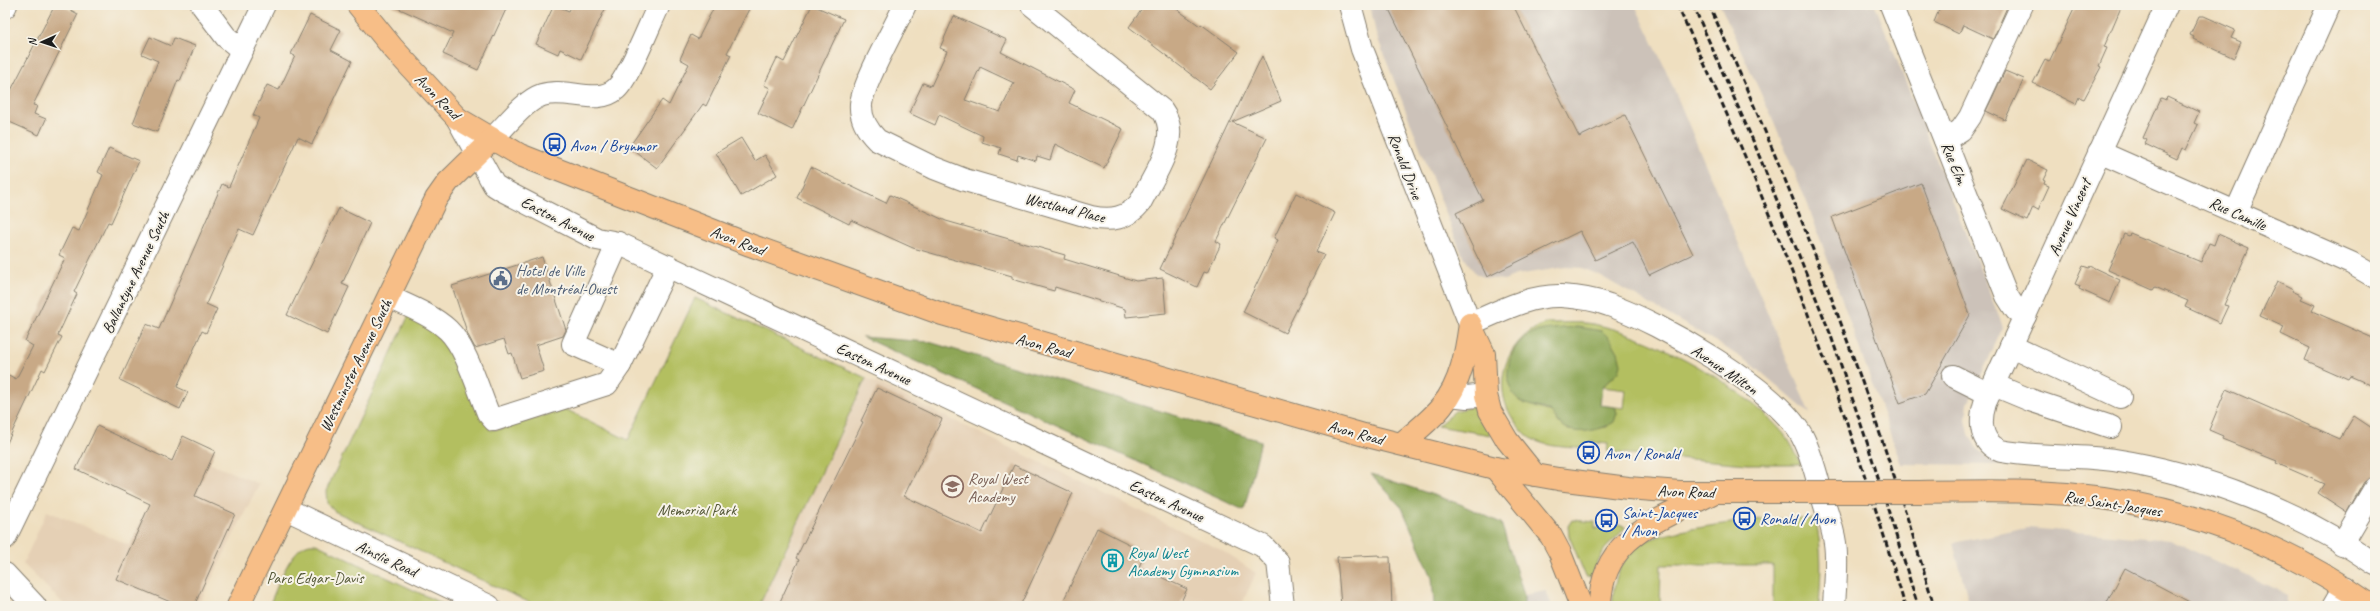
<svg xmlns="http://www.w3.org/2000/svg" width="2380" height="611" font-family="Caveat,sans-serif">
	<rect width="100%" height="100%" fill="#f7f3e8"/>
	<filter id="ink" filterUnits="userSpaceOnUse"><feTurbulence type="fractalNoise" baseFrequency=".025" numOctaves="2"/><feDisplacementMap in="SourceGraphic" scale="8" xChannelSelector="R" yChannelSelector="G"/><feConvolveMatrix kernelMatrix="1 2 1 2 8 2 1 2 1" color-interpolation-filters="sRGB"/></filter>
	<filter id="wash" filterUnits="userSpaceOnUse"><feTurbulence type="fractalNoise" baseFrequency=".012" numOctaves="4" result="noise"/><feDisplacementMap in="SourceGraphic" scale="16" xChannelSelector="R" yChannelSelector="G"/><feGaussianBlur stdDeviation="0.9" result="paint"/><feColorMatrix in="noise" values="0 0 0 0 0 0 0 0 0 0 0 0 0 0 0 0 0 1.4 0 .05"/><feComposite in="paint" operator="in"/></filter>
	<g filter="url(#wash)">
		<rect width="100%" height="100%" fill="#efdfc0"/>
		<g fill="#e5d0b5">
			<path d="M866 378 1221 550 1256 573 1241 606H759Z"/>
			<path d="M176 449 259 484 198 606H66L23 564 47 511 129 545Z"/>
		</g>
		<g fill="#ccc2b9">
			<path d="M1370 5H1635L1665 68 1810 414 1754 366 1718 343 1597 274 1582 268 1566 267 1516 275 1504 280 1485 278 1476 274 1463 256 1455 237 1376 34Z"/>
			<path d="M1720 5H1875L2003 327 1968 404 1966 419 1969 434 1976 447 1988 459 2004 465 1901 464 1808 205 1774 122Z"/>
			<path d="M2028 528 2170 540 2288 595 2287 606H1970L1953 543Z"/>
			<path d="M1546 591 1552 606H1524V595Z"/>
		</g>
		<g fill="#b3bf61" stroke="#686e3e" fill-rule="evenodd">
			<path d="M695 298 866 378 759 606H537L334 511 327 503 326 491 409 315 420 320 446 342 490 430 501 429 565 409 628 440Z"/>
			<path d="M1547 323C1565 323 1584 321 1602 326 1657 338 1747 389 1783 433 1791 442 1796 454 1801 464H1747L1607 452 1608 444 1590 442 1589 449C1571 447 1548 448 1532 439 1525 436 1520 428 1515 422 1489 386 1506 337 1547 323ZM1602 331C1615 344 1618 353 1619 371L1602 387 1626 390 1624 408 1615 407 1617 413 1607 427 1586 430H1568L1559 423 1552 413 1519 401 1535 332Z"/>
			<path d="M1475 406 1491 435 1437 426 1455 411Z"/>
			<path d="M1763 519H1815C1823 548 1821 576 1819 606H1773V565H1661L1660 606H1613C1612 584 1621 557 1640 544 1660 531 1736 522 1763 519Z"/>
			<path d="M1572 520 1595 522V528L1609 529 1610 524 1624 526 1625 528 1604 550 1591 577H1586L1569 536 1568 526Z"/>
			<path d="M310 544H316L447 606H269C277 588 290 547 310 544Z"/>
		</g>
		<g fill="#8ea657" stroke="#55613a">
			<path d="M1577 327 1602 331 1611 340 1618 352 1621 364 1619 371 1602 387 1600 405 1615 407 1617 413 1614 422C1604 429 1580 435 1567 429 1559 426 1557 417 1550 412 1541 406 1527 407 1519 400 1497 382 1510 340 1535 332 1543 329 1567 328 1577 327Z"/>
			<path d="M862 337 929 342 1261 441 1244 510Z"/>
			<path d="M1371 474 1460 504 1501 523 1524 595V606H1434L1432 577 1402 508Z"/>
		</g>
		<g id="blocks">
			<g fill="#c8a986" fill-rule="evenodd">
				<path d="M55 5H61L78 14 33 105 37 106 34 114 46 119 39 135 5 120V102Z"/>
				<path d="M391 5H508L478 70 443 54 453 33Z"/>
				<path d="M554 5 569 11 572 5H607L581 59 560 49 558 54 536 44Z"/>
				<path d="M715 5H751L727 53 731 55 706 106 703 104 657 168 629 147 662 100 669 105 689 64 680 59 691 35 698 39Z"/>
				<path d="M812 5 844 19 792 130 758 113 770 88 764 85 777 58 784 62Z"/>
				<path d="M1145 5H1171L1200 26 1201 24 1239 52 1210 89 1129 27Z"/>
				<path d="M1387 5H1513L1579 137 1625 115 1693 254 1649 275 1633 242 1595 260 1580 231 1487 277 1456 213 1483 200Z"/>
				<path d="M1941 5H2008L1993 39 1963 25 1959 34 1934 22Z"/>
				<path d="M2076 5H2122L2104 47 2107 48 2099 66 2101 67 2084 99 2079 97 2076 104 2033 83 2045 60 2049 62Z"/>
				<path d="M310 15 341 30 331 50 352 61 312 144 298 137 253 235 239 229 206 304 217 309 206 333 202 331 177 387 188 392 180 409 120 380 146 324 159 329 222 184 229 187 259 118 253 115 267 85 279 90 295 56 291 54Z"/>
				<path d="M954 16 1007 40 1001 52 1075 90 1069 103 1123 129 1104 168 1055 144 1050 160 1037 156 1036 161 1018 155 1017 160 999 154 1001 148 982 142 983 136 939 115 935 125 909 113 923 83 931 86 947 51 940 48ZM980 67 1014 83 1000 112 965 100Z"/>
				<path d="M2199 16H2204L2235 30 2231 38 2241 42 2234 58 2193 39 2194 37 2190 35Z"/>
				<path d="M150 37 171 46 174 38 195 46 180 81 178 80 157 132 133 123 158 61 142 54Z"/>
				<path d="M1262 56 1281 101 1232 122 1267 138 1216 241 1221 244 1207 273 1204 272 1197 287 1160 269Z"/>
				<path d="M2005 71 2024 79 2005 120 1986 111Z"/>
				<path d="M2167 97 2199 112 2194 123 2198 125 2186 150 2182 148 2177 159 2145 144 2147 140 2143 138 2161 98 2166 100Z"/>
				<path d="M741 138 755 161 765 155 777 175 741 196 716 153Z"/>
				<path d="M109 148 139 161 111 223 108 222 74 292 77 294 58 335 62 337 45 371 42 369 5 447V373L16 379 33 346 25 341 65 258 59 255 72 228 79 231 103 175 98 172Z"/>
				<path d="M2027 160 2048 170 2043 180 2045 181 2044 184 2049 186 2038 210 2033 207 2027 221 2002 209Z"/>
				<path d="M811 167 886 203 890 195 946 221 1065 255 1064 259 1136 281 1163 278 1166 313 1126 317 1125 309 1055 287 1054 291 1012 279V276L913 248 851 220 849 224 797 198Z"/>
				<path d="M1921 183 1970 315 1925 394 1900 403 1832 217Z"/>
				<path d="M1296 193 1335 213 1316 252 1324 255 1285 333 1243 312 1278 240 1274 238Z"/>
				<path d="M339 208 370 223 342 284 349 287 327 334 287 315Z"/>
				<path d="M2130 233 2201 262 2209 243 2214 245 2218 234 2249 248 2224 305 2228 306 2220 323 2185 307 2188 301 2155 287 2153 290 2108 270 2124 234 2129 236Z"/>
				<path d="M542 257 566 330 563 336 536 345 544 371 520 378 512 353 509 354 504 339 475 348 468 335 452 286Z"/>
				<path d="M2083 266 2089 268 2090 266 2120 280 2110 303 2079 289 2080 286 2075 284Z"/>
				<path d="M2277 281 2293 289 2292 291 2303 296 2301 299 2315 305 2312 311 2375 339V387L2350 376 2348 379 2305 360 2310 348 2281 334 2284 327 2260 316Z"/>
				<path d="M877 388 942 419 904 496 982 533 1014 465 1073 493 1020 606H778L799 560 796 558 863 422 861 421Z"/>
				<path d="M2226 389 2340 439 2354 416 2375 430V476L2364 482 2347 512 2318 493 2324 484 2276 463 2277 461 2222 439 2223 436 2209 430Z"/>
				<path d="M97 426 172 461 183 436 215 451 195 496 235 514 194 606H180L116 579 150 504 76 469Z"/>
				<path d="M1097 528 1145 552 1139 567 1187 589 1179 606H1061Z"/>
				<path d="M1379 555V557H1390L1392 606H1341L1337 557Z"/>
				<path d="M2125 568 2197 606H2105Z"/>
			</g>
		</g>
	</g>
	<g filter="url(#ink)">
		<use href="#blocks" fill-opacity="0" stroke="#867e6e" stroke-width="1"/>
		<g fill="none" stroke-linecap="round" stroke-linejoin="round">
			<defs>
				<g id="minor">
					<path d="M202 5 226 37 242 50"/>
					<path d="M905 5C895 27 863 83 861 104 860 118 867 130 877 140L934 168 965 180 1091 217C1111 221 1127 219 1140 203 1153 176 1183 138 1162 110L1032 5"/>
					<path d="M1350 5 1362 49 1470 324C1498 312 1529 295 1561 296 1578 297 1594 299 1609 305 1659 322 1777 389 1802 436 1812 455 1817 478 1823 499 1827 513 1833 528 1835 543 1838 563 1835 585 1834 606"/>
					<path d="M1891 5 2007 296 2016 310 2025 316"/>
					<path d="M2167 5 1985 403C1979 423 1980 443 2001 451 2038 458 2076 455 2114 460 2205 474 2299 511 2375 564"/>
					<path d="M5 7 6 5"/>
					<path d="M457 118 494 185 502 190 597 239 618 243 1263 546 1278 562 1283 606"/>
					<path d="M492 139C506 126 524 101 542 95 566 87 597 106 616 89 629 78 650 23 659 5"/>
					<path d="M1945 140 1961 130 1970 117 2022 5"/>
					<path d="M2099 152 2351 263 2375 277"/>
					<path d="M2236 212 2329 5"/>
					<path d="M618 243 573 344 620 365 668 266"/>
					<path d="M389 297C408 306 432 315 448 330 466 347 478 389 488 413L494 420 607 384 620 365"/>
					<path d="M2011 346 2120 397"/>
					<path d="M1953 376 1989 394"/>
					<path d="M1994 385 2030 400 2111 427"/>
					<path d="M1450 395 1467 397 1486 395"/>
					<path d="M286 509 489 606"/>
					<path d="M5 538 264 5"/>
					<path d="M2342 544 2375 488"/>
					<path d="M5 574 35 606"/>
					<path d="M2334 606 2345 587"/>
				</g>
				<g id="major">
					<path d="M358 5 392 47 457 118 520 155 750 245 942 314 1364 435 1495 468 1558 479 1628 488 1680 492H1807"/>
					<path d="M1470 324 1484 354 1486 395 1490 411 1507 440 1535 475"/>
					<path d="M1401 444C1415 432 1431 420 1442 406 1461 383 1466 353 1470 324"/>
					<path d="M1495 468 1551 536 1560 553 1581 606"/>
					<path d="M1913 492C1976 491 2041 489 2103 498 2201 512 2292 549 2372 606"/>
					<path d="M238 606 436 199 448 182 492 139"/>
					<path d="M1600 606C1601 537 1658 521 1711 494"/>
				</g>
			</defs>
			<use href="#minor" stroke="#867e6e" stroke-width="24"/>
			<use href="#major" stroke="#867e6e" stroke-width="24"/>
			<use href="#minor" stroke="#fff" stroke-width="22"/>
			<use href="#major" stroke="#f7be87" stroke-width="22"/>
			<g stroke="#1c1c1c" stroke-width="3" stroke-dasharray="6 3" stroke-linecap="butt">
				<path d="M1677 5C1769 199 1845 400 1905 606"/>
				<path d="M1693 5 1754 143 1830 333 1866 439 1918 606"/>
				<path d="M1709 5C1799 200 1874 400 1934 606"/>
			</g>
			<defs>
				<path id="major-bridge" d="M1807 492H1913"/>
			</defs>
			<use href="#major-bridge" stroke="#867e6e" stroke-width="24" stroke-linecap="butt"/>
			<use href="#major-bridge" stroke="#f7be87" stroke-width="22"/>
		</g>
	</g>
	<defs>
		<symbol id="bus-ring" viewBox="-11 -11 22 22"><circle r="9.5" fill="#f7f3e8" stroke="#1a4fb4" stroke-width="1.5"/><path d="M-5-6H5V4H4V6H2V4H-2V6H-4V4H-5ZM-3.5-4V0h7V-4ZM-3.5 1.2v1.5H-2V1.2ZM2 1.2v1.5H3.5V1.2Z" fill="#1a4fb4"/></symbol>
		<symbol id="civic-ring" viewBox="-11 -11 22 22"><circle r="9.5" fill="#f7f3e8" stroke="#5c6f8a" stroke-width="1.5"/><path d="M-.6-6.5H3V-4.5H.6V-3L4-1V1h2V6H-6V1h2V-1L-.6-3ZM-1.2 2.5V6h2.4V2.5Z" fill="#5c6f8a"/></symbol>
		<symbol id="school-ring" viewBox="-11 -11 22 22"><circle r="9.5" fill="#f7f3e8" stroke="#8d6e63" stroke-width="1.5"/><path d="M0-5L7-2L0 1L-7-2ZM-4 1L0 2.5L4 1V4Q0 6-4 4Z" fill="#8d6e63"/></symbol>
		<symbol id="building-ring" viewBox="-11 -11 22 22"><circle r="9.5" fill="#f7f3e8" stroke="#0f9aa8" stroke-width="1.5"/><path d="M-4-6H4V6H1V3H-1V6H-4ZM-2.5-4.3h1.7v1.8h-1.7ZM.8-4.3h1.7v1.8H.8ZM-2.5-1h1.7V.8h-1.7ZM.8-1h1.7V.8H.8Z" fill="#0f9aa8"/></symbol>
	</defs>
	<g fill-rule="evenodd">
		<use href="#bus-ring" x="542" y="132" width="25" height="25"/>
		<use href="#civic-ring" x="488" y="266" width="25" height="25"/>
		<use href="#bus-ring" x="1576" y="440" width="25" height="25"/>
		<use href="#school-ring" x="940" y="474" width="25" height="25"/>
		<use href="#bus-ring" x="1732" y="506" width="25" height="25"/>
		<use href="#bus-ring" x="1594" y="508" width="25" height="25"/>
		<use href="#building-ring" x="1100" y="548" width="25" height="25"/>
	</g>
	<g text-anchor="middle" stroke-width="4" stroke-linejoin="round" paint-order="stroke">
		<g font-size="16" fill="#1c1c1c" stroke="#f7f3e8">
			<text transform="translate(438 96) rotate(45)" y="6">Avon Road</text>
			<text transform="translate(1955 163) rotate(68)" y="6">Rue Elm</text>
			<text transform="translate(1406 166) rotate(69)" y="6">Ronald Drive</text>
			<text transform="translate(1065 207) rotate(14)" y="6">Westland Place</text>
			<text transform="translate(2238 213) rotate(24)" y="6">Rue Camille</text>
			<text transform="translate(2069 217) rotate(-66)" y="6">Avenue Vincent</text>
			<text transform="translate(558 218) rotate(27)" y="6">Easton Avenue</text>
			<text transform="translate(738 240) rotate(21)" y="6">Avon Road</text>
			<text transform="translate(135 272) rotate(-64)" y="6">Ballantyne Avenue South</text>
			<text transform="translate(1044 345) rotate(15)" y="6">Avon Road</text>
			<text transform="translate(874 363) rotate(25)" y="6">Easton Avenue</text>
			<text transform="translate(355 365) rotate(-64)" y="6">Westminster Avenue South</text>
			<text transform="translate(1725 369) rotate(34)" y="6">Avenue Milton</text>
			<text transform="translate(1356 432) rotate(15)" y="6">Avon Road</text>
			<text transform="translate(1686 491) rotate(2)" y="6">Avon Road</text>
			<text transform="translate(1167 500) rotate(25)" y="6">Easton Avenue</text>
			<text transform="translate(2113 503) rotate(9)" y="6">Rue Saint-Jacques</text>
			<text transform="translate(387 558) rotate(25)" y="6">Ainslie Road</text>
		</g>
		<g font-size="16" fill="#164399" stroke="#f7f3e8" text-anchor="start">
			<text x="570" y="151">Avon / Brynmor</text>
			<text x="1604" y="459">Avon / Ronald</text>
			<text x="1622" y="518">Saint-Jacques<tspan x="1622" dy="18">/ Avon</tspan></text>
			<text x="1760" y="524">Ronald / Avon</text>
		</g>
		<g font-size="16" fill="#4e5e75" stroke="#f7f3e8" text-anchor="start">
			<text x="516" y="276">Hotel de Ville<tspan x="516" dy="18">de Montréal-Ouest</tspan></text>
		</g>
		<g font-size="16" fill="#785e54" stroke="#f7f3e8" text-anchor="start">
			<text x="968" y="484">Royal West<tspan x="968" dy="18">Academy</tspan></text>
		</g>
		<g font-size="16" fill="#515534" stroke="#f7f3e8">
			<text x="697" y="515">Memorial Park</text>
			<text x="315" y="583">Parc Edgar-Davis</text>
		</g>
		<g font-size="16" fill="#0d838f" stroke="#f7f3e8" text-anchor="start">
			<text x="1128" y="558">Royal West<tspan x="1128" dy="18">Academy Gymnasium</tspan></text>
		</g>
	</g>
	<rect width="2380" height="611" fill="none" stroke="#f7f3e8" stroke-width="20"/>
	<g transform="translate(42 42) rotate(267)" stroke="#f7f3e8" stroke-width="3" paint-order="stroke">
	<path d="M0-3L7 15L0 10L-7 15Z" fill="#1c1c1c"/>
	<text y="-6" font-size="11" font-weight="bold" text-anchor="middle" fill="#1c1c1c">N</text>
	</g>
</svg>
